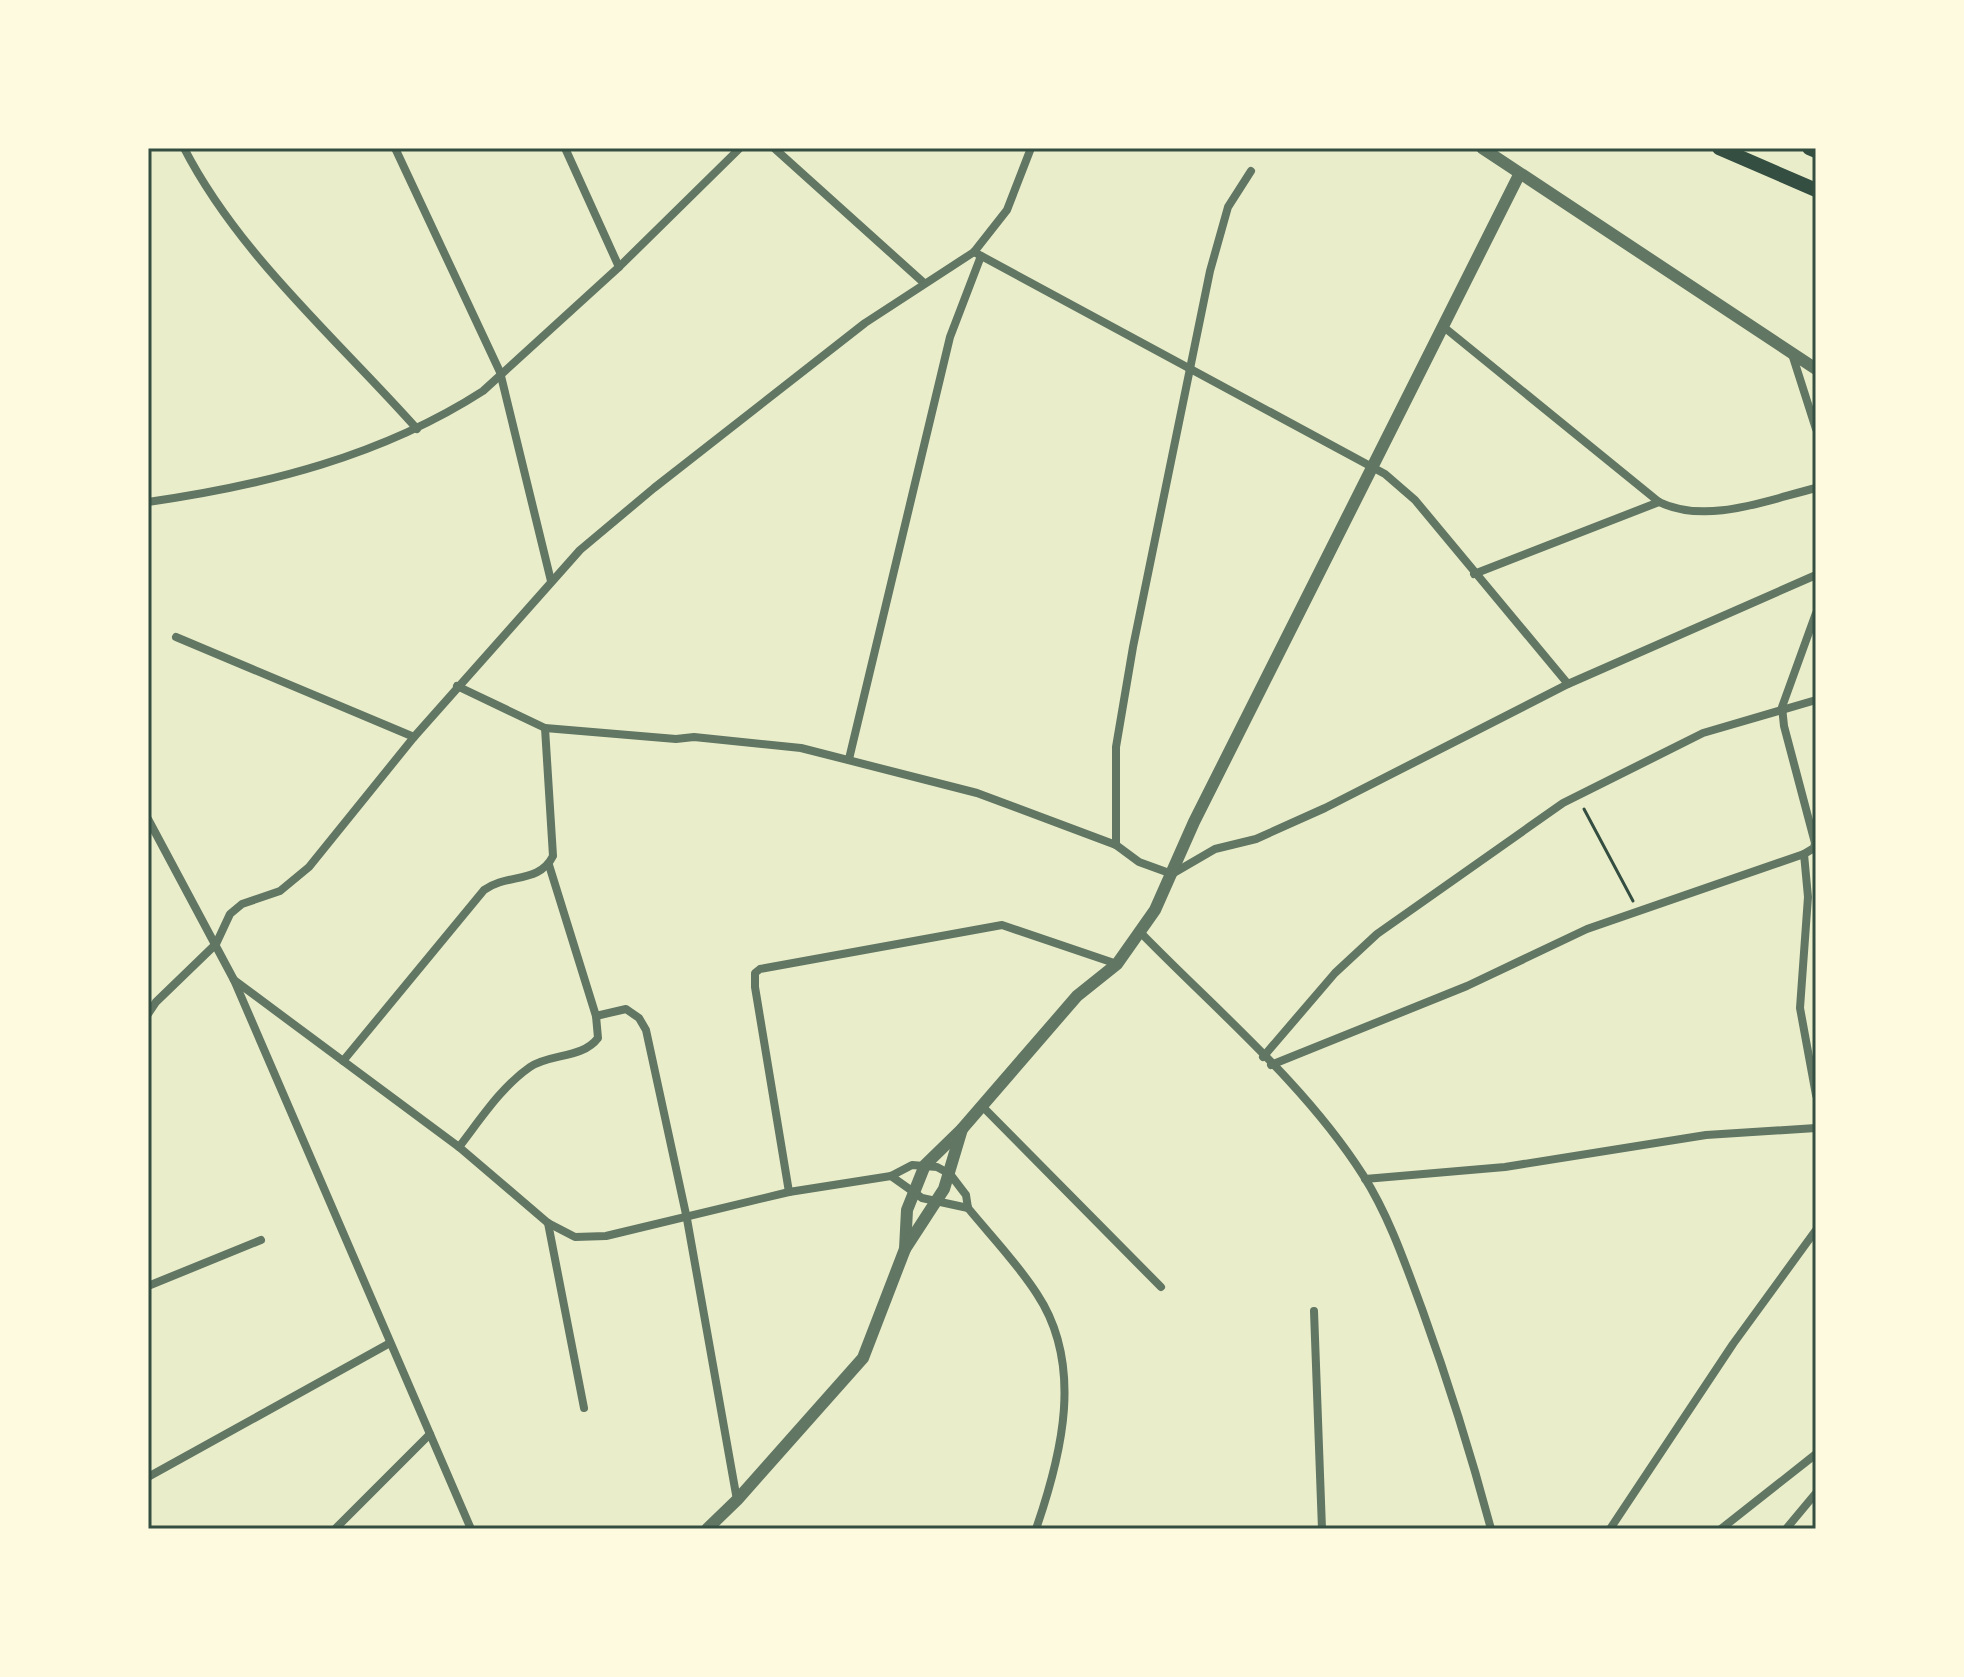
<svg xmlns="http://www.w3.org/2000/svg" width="1964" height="1677" font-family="'Fira Sans',sans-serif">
	<rect width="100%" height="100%" fill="#e9edc9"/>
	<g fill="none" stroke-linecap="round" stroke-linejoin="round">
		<path stroke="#344e41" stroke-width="3" d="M1584 809 1633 901"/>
		<g stroke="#617663" stroke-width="8">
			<path d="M184 148C239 255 338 340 417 429"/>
			<path d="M395 148 500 372 551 581"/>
			<path d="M565 148 619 267"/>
			<path d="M774 148 924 283"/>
			<path d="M974 252 1385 474 1415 500 1568 684"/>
			<path d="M1445 328 1659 502C1707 525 1767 500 1816 488"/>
			<path d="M1792 354 1816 429"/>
			<path d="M148 502C266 485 382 456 483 391L619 267 740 148"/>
			<path d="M1474 574 1659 502"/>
			<path d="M176 637 414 737"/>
			<path d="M457 686 545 728 676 739 694 737 801 748 977 793 1116 845 1139 862 1172 874 1215 849 1256 839 1325 808 1568 684 1816 575"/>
			<path d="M849 759 950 337 981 256"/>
			<path d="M148 819 234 980 471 1529"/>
			<path d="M1116 845V747L1133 647 1210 271 1228 207 1251 171"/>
			<path d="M1804 854 1814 848 1815 843 1784 726 1782 707 1816 613"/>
			<path d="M1141 933C1216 1010 1305 1084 1363 1175 1389 1216 1405 1263 1422 1309 1448 1381 1471 1454 1491 1529"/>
			<path d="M234 980 459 1147 548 1223 575 1237 606 1236 789 1192 891 1176 912 1165 937 1167 950 1174 966 1195 968 1208C991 1236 1018 1264 1037 1294 1084 1365 1062 1454 1036 1529"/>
			<path d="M148 1014 156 1002 216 944 230 914 242 904 280 891 309 867 414 737 580 550 654 488 865 323 974 252 1007 210 1031 148"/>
			<path d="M596 1016 626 1009 639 1018 646 1030 687 1219 737 1500"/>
			<path d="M1263 1057 1335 973 1377 934 1563 803 1703 733 1816 700"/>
			<path d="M343 1061 484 890C507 873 539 884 553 856L545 728"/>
			<path d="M1271 1065 1467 986 1587 929 1804 854 1808 897 1800 1008 1816 1095"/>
			<path d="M982 1106 1161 1287"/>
			<path d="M459 1147C480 1120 501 1087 530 1067 551 1053 582 1059 598 1038L596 1016 549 865"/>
			<path d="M891 1176 922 1198 968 1208"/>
			<path d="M1365 1179 1505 1167 1706 1135 1816 1128"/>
			<path d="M789 1192 755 987V973L760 969 1002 925 1117 964"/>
			<path d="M548 1223 584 1408"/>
			<path d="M148 1286 261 1240"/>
			<path d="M1314 1311 1322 1529"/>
			<path d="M148 1477 390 1343"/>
			<path d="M335 1529 430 1434"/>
			<path d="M1610 1529 1733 1344 1816 1230"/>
			<path d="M1721 1529 1816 1454"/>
			<path d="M1786 1529 1816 1493"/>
		</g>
		<g stroke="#617663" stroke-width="12">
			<path d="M1482 148 1816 369"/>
			<path d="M905 1249 907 1210 925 1165 962 1129 1077 996 1117 964 1155 910 1194 822 1519 175"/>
			<path d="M707 1529 737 1500 863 1358 905 1249 944 1189 962 1129"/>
		</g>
		<g stroke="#344e41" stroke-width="14">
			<path d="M1719 148 1816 190"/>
			<path d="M1809 148 1816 151"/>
		</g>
	</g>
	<rect width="1964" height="1677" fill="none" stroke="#fefae0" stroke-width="300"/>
	<rect x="150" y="150" width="1664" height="1377" fill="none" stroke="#344e41" stroke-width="3"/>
</svg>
